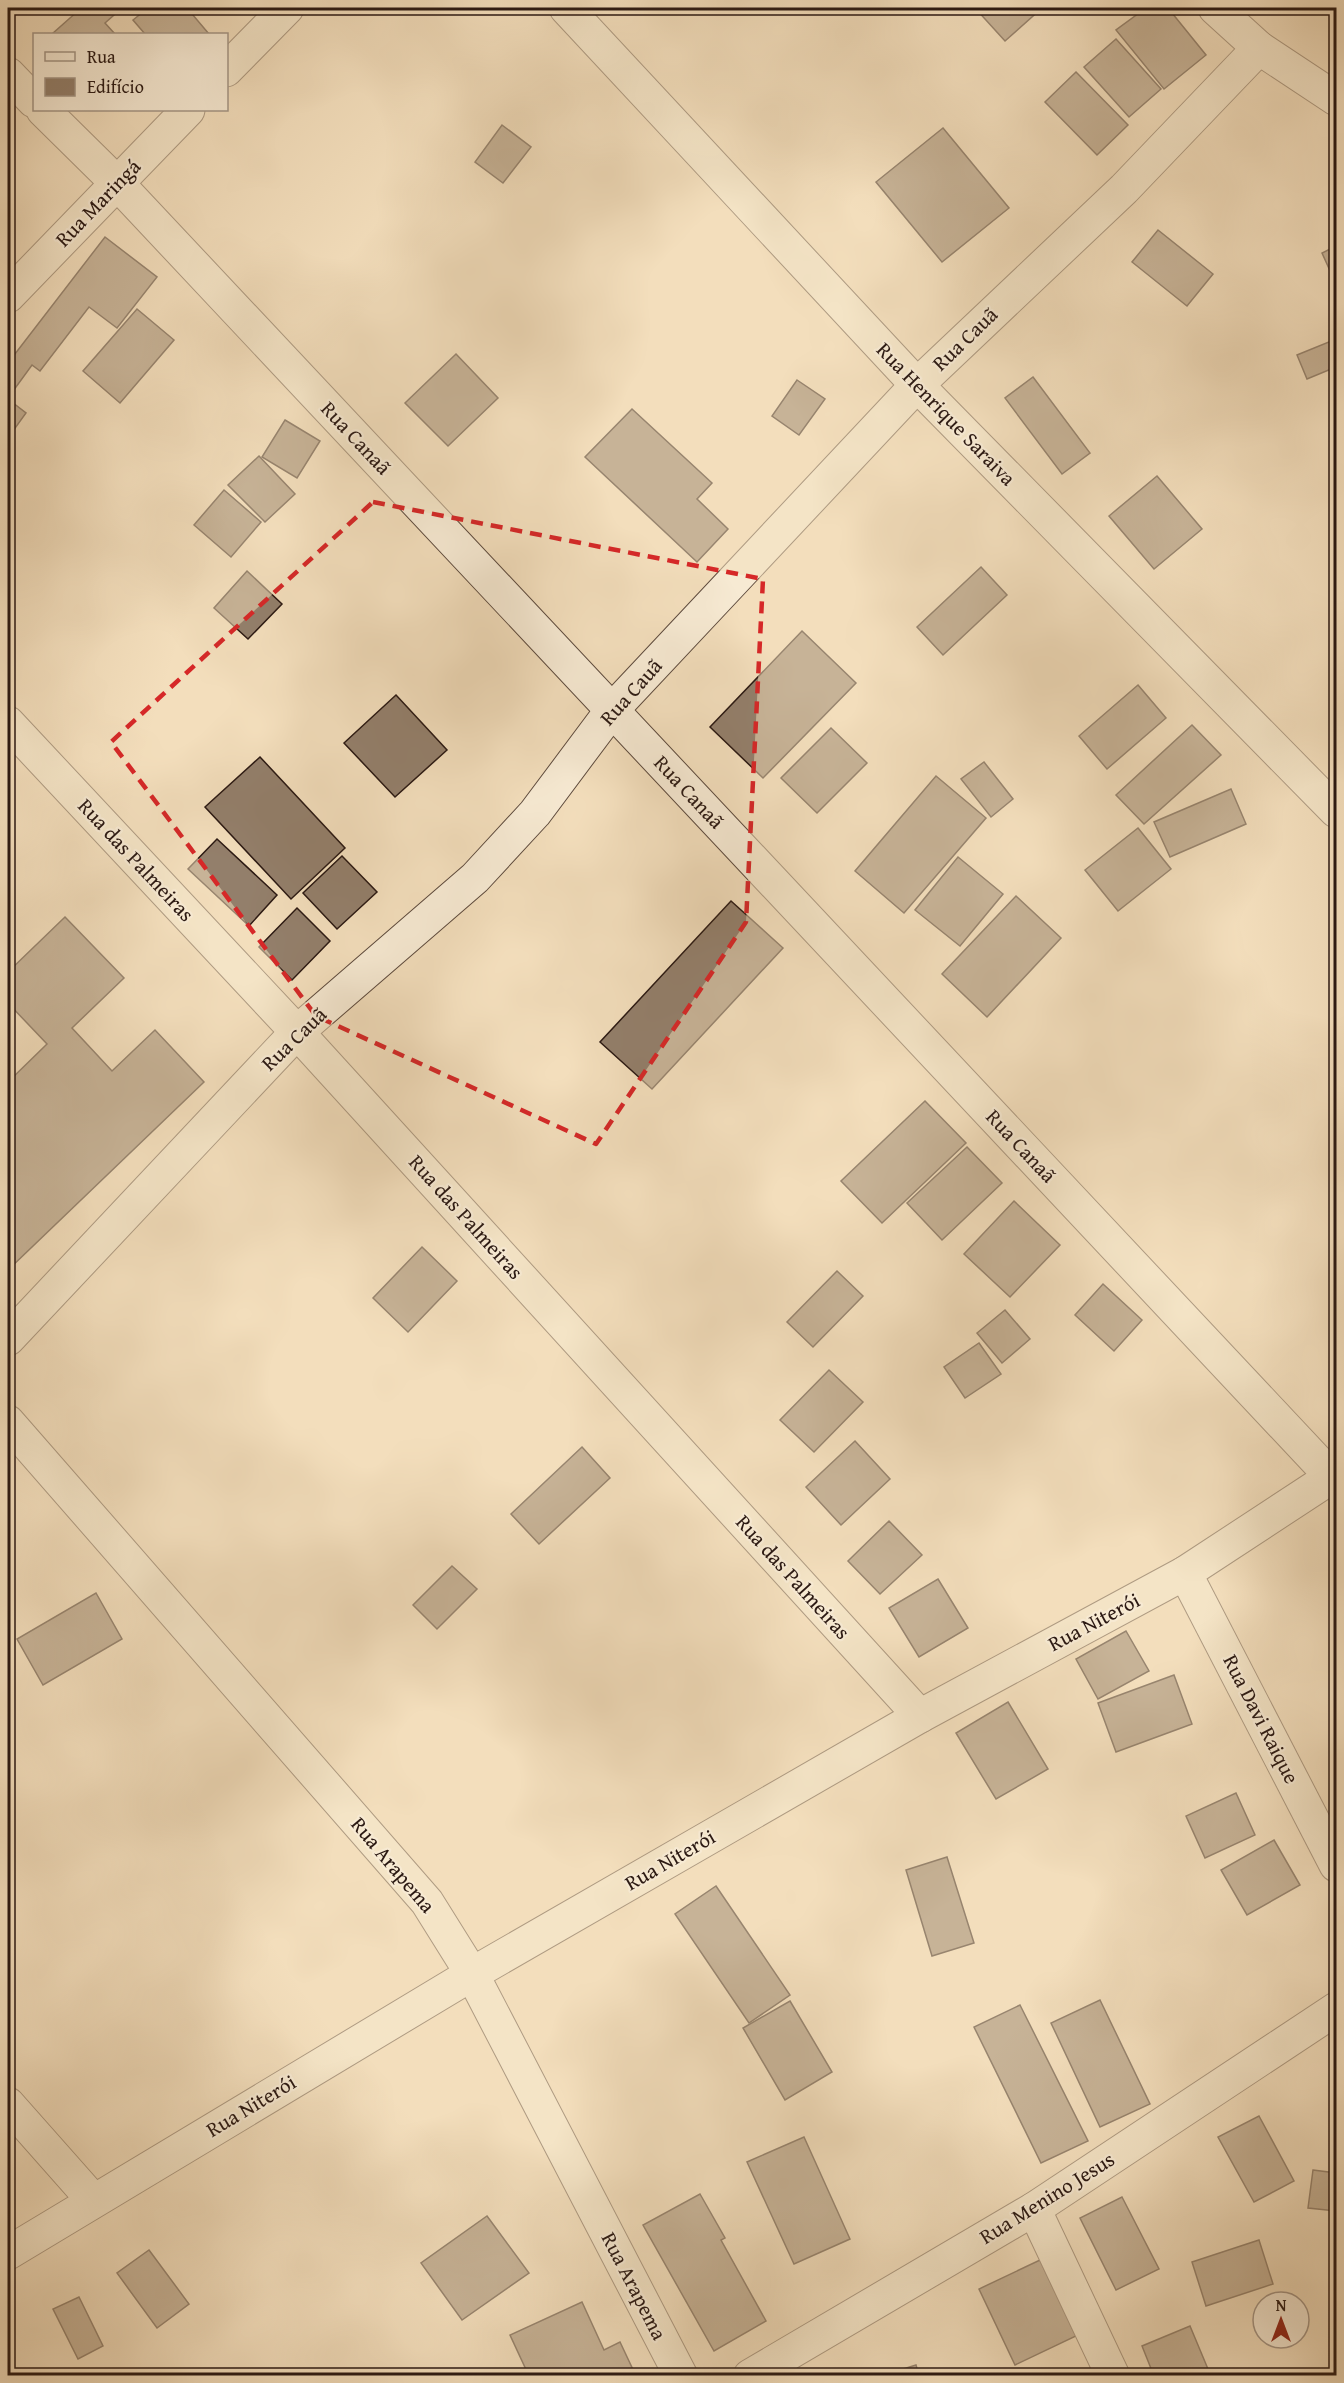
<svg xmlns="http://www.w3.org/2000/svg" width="1344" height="2383" font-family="'Gentium Book Plus',serif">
	<rect width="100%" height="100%" fill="#f3debc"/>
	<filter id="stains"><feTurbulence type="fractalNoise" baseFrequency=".00333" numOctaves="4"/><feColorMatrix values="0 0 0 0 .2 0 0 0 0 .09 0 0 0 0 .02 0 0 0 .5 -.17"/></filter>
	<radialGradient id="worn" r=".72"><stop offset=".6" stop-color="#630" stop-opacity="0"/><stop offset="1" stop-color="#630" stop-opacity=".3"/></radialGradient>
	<g fill="#937f6b" stroke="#2b1913" stroke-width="1.5">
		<path d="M77 8H122L105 23 115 34H52L79 10Z"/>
		<path d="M148 8H187L209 34H145L133 20Z"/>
		<path d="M975 8H1042L1005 41Z"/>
		<path d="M1146 8H1168L1206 55 1164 89 1116 30Z"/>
		<path d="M1116 39 1161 89 1129 117 1084 67Z"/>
		<path d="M1076 72 1128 125 1097 155 1045 102Z"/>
		<path d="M502 125 531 147 503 183 475 162Z"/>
		<path d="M943 128 1009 208 942 262 876 182Z"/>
		<path d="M1158 230 1213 274 1187 306 1132 262Z"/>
		<path d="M105 237 157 277 117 328 89 307 40 371 32 365 8 398V363Z"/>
		<path d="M1336 246V284L1322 253Z"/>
		<path d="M137 309 174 340 120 403 83 371Z"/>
		<path d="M1336 339V367L1307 379 1297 355Z"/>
		<path d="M456 354 498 398 448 446 405 403Z"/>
		<path d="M1033 377 1090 453 1062 474 1005 398Z"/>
		<path d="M797 380 825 399 799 435 772 416Z"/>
		<path d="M8 399 26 413 8 438Z"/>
		<path d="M632 409 712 483 697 499 728 529 697 562 585 457Z"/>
		<path d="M285 420 320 441 297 478 262 457Z"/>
		<path d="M259 456 295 494 265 522 228 485Z"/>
		<path d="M1157 476 1202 529 1154 569 1109 516Z"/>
		<path d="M224 490 261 522 231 557 194 525Z"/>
		<path d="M981 567 1007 595 943 655 917 627Z"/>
		<path d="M247 571 282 604 248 639 214 608Z"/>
		<path d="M802 631 856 683 763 778 710 727Z"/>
		<path d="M1138 685 1166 718 1107 769 1079 736Z"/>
		<path d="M396 695 447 750 395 797 344 743Z"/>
		<path d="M1192 725 1221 755 1144 824 1116 795Z"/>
		<path d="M831 728 867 763 817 813 781 778Z"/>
		<path d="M260 757 345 848 291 899 205 807Z"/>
		<path d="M984 762 1013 799 991 817 961 779Z"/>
		<path d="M936 776 986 818 904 913 855 871Z"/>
		<path d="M1231 789 1246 824 1170 857 1154 822Z"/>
		<path d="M1138 828 1171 869 1118 911 1085 870Z"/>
		<path d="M217 839 277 895 249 926 188 869Z"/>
		<path d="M342 856 377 892 337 929 303 893Z"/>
		<path d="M958 857 1003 894 960 946 915 910Z"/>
		<path d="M1016 896 1061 938 987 1017 942 974Z"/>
		<path d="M731 901 783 948 652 1089 600 1042Z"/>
		<path d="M297 908 330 941 292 980 259 947Z"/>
		<path d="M65 917 124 978 72 1028 112 1071 155 1030 204 1082 8 1270V1082L47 1044 8 1003V972Z"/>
		<path d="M925 1101 966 1143 882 1223 841 1181Z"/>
		<path d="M967 1147 1002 1183 942 1240 907 1203Z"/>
		<path d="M1014 1201 1060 1245 1010 1297 964 1254Z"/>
		<path d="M422 1247 457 1281 408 1332 373 1298Z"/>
		<path d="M837 1271 863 1296 813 1347 787 1322Z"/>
		<path d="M1103 1284 1142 1320 1114 1351 1075 1315Z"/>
		<path d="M1005 1310 1030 1339 1002 1363 977 1333Z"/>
		<path d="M979 1343 1001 1374 965 1398 944 1367Z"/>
		<path d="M829 1370 863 1402 814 1452 780 1420Z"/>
		<path d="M855 1441 890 1479 841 1525 806 1487Z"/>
		<path d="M582 1447 610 1478 539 1544 511 1514Z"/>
		<path d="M889 1521 922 1555 880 1594 848 1561Z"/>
		<path d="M452 1566 477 1589 437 1629 413 1605Z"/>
		<path d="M938 1579 968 1628 919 1657 889 1608Z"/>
		<path d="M96 1593 122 1639 43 1685 17 1639Z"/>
		<path d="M1126 1631 1149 1671 1098 1699 1076 1659Z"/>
		<path d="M1174 1675 1192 1724 1116 1752 1098 1703Z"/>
		<path d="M1008 1702 1048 1769 996 1799 956 1733Z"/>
		<path d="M1236 1793 1255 1835 1205 1858 1186 1816Z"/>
		<path d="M1274 1840 1300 1885 1247 1915 1221 1870Z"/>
		<path d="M947 1857 974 1943 932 1956 906 1870Z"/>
		<path d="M716 1886 790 1995 749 2023 675 1914Z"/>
		<path d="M1100 2000 1150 2104 1100 2127 1051 2023Z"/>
		<path d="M790 2001 832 2072 785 2100 743 2028Z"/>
		<path d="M1020 2005 1088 2141 1041 2163 974 2027Z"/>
		<path d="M1336 2096V2111L1331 2099Z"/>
		<path d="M1259 2116 1294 2181 1254 2202 1218 2137Z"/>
		<path d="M804 2137 850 2239 794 2264 747 2162Z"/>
		<path d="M1313 2170 1336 2173V2211L1308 2208Z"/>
		<path d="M700 2194 725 2238 721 2240 766 2321 714 2351 643 2225Z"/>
		<path d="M1122 2197 1159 2269 1116 2290 1080 2218Z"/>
		<path d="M487 2216 529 2273 462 2320 421 2263Z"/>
		<path d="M1259 2240 1273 2284 1206 2306 1192 2262Z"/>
		<path d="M149 2250 189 2304 157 2328 117 2273Z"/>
		<path d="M1040 2260 1076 2336 1015 2365 979 2289Z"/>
		<path d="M79 2297 103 2346 78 2359 53 2309Z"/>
		<path d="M582 2302 604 2350 620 2342 636 2376H529L510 2335Z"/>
		<path d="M1190 2326 1208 2369 1192 2376H1154L1142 2346Z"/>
		<path d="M916 2365 919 2376H881Z"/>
	</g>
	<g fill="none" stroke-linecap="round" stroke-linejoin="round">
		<defs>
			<g id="minor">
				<path d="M566 8 917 385 1336 811"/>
				<path d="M1215 8 1259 48 1336 99"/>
				<path d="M226 70 287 8"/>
				<path d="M8 74 34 101"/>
				<path d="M43 110 117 183 1332 1477"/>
				<path d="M8 296 188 110"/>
				<path d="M8 723 297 1032 920 1716"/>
				<path d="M8 1339 297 1032 475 878 535 813 612 710 917 385 1124 189 1259 48"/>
				<path d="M8 1422 427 1902 472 1974 681 2376"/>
				<path d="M1185 1573 1336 1865"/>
				<path d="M8 2104 93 2200"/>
				<path d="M1034 2209 1113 2376"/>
				<path d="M8 2253 472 1974 920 1716 1185 1573 1336 1474"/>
				<path d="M750 2376 1034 2209 1336 2009"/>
			</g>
		</defs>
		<use href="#minor" stroke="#5d4a3d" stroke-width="35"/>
		<use href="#minor" stroke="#f7ead3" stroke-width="33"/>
	</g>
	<path d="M0 0H1344V2383H0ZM373 502 763 579 746 922 596 1144 316 1016 111 742Z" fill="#f3debc" fill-opacity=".55" fill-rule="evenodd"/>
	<path fill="none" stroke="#d62828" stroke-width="4.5" stroke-dasharray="12 8" stroke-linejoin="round" d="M373 502 763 579 746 922 596 1144 316 1016 111 742Z"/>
	<g text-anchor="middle" stroke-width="4.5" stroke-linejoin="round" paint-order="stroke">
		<g font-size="21" fill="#2b1913" stroke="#f7ead3">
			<text transform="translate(98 203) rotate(-46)" y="7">Rua Maringá</text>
			<text transform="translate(965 339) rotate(-44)" y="7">Rua Cauã</text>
			<text transform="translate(946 414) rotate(46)" y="7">Rua Henrique Saraiva</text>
			<text transform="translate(356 438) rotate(47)" y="7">Rua Canaã</text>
			<text transform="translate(631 692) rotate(-48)" y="7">Rua Cauã</text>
			<text transform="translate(689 792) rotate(47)" y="7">Rua Canaã</text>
			<text transform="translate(136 860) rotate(47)" y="7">Rua das Palmeiras</text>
			<text transform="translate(294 1039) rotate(-44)" y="7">Rua Cauã</text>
			<text transform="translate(1021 1146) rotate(47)" y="7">Rua Canaã</text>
			<text transform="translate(466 1217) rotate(48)" y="7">Rua das Palmeiras</text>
			<text transform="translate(793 1577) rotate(48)" y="7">Rua das Palmeiras</text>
			<text transform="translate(1094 1622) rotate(-28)" y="7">Rua Niterói</text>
			<text transform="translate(1261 1719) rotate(63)" y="7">Rua Davi Raique</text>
			<text transform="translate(670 1860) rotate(-30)" y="7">Rua Niterói</text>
			<text transform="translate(393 1865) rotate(50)" y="7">Rua Arapema</text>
			<text transform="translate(251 2106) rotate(-31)" y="7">Rua Niterói</text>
			<text transform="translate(1047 2198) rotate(-32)" y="7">Rua Menino Jesus</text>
			<text transform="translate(634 2286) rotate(63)" y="7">Rua Arapema</text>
		</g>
	</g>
	<rect width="1344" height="2383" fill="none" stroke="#f3debc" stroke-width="30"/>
	<rect x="9" y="9" width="1326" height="2365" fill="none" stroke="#2b1913" stroke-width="3"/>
	<rect x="15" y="15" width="1314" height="2353" fill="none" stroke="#2b1913" stroke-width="1.5"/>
	<rect x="33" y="33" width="195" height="78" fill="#f7ead3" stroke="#a59686" stroke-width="1.5"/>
	<rect x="45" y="52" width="30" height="9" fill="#f7ead3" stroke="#a59686" stroke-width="1.5"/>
	<text x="87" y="63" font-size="18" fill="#2b1913">Rua</text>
	<rect x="45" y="78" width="30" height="18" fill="#937f6b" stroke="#a59686" stroke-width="1.5"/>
	<text x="87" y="93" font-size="18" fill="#2b1913">Edifício</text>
	<g transform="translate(1281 2320)"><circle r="28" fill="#f7ead3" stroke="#a59686" stroke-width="1.5"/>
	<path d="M0-4.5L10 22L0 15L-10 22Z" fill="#8f2418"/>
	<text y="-9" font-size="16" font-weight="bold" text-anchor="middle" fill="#2b1913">N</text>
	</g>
	<rect width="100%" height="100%" filter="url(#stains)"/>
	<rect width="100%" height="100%" fill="url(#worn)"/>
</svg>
